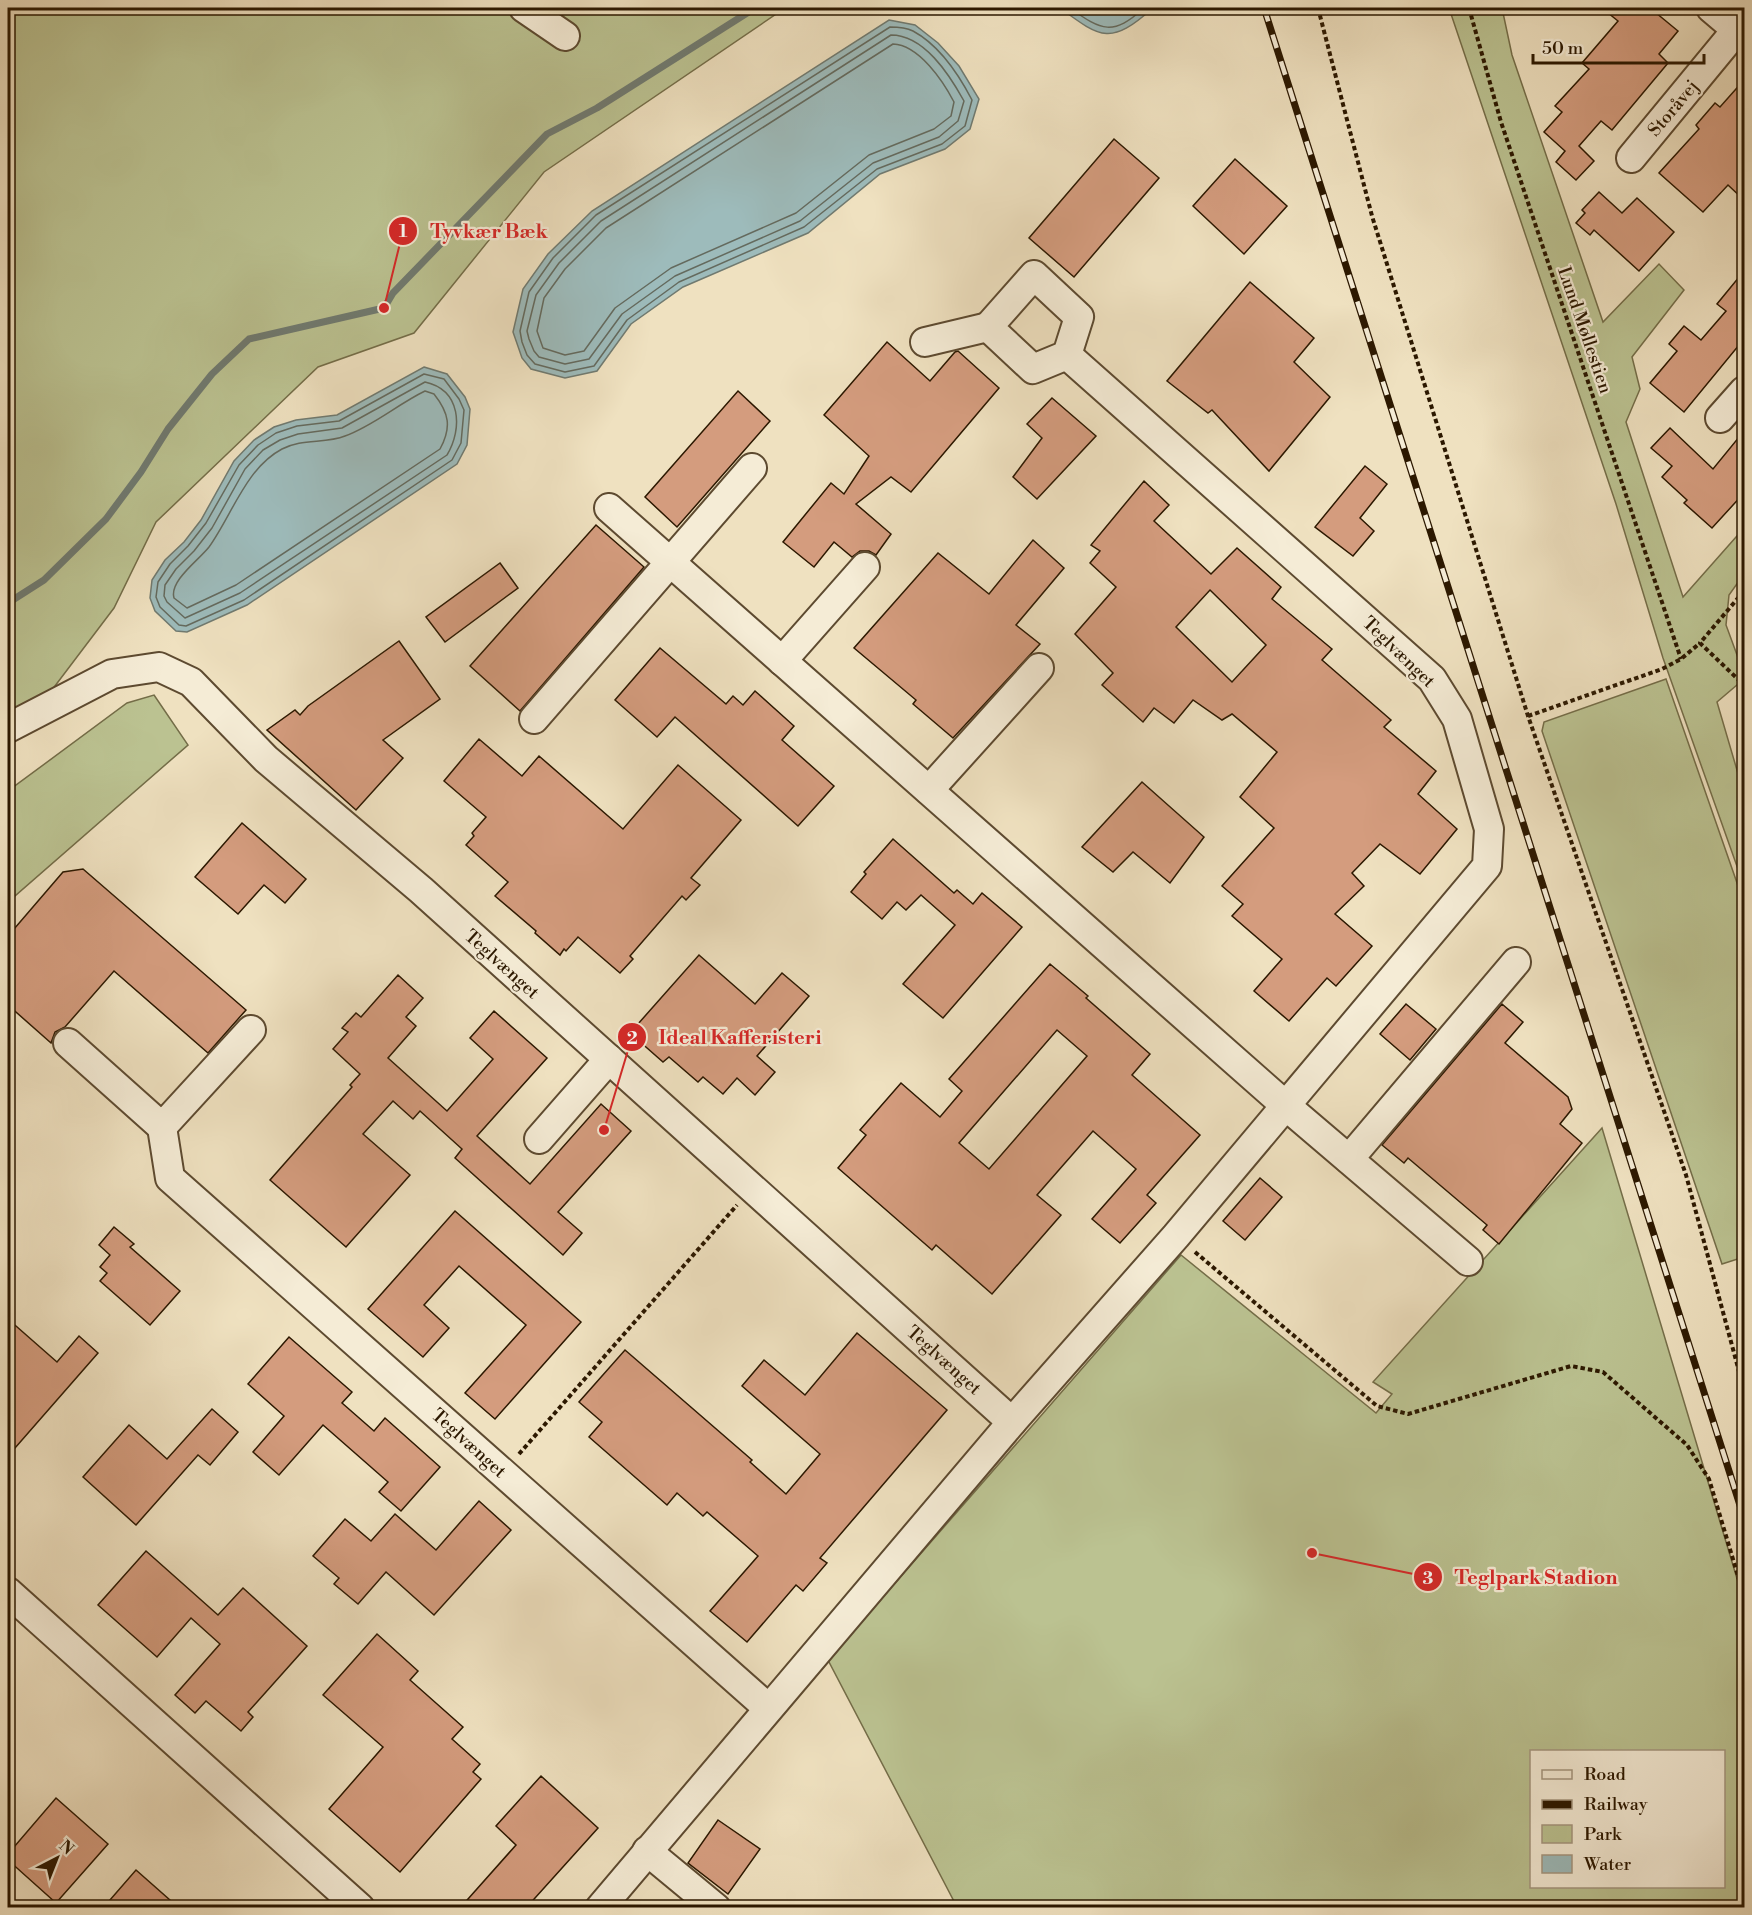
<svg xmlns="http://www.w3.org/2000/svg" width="1752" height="1915" font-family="'Libre Bodoni',serif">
	<rect width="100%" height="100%" fill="#efe1c0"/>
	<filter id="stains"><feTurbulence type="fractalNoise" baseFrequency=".00333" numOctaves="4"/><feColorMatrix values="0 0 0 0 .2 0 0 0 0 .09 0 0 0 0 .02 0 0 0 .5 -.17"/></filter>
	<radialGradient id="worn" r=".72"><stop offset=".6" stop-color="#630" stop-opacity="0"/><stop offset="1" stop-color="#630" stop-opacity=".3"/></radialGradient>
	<g fill="#bbc291" stroke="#746d48" stroke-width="1.5" fill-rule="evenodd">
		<path d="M8 8H785L544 172 414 333 318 367 156 522 114 608 8 748Z"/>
		<path d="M1449 8H1502L1512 55 1603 322 1659 264 1684 290 1632 357 1640 389 1626 422 1683 597 1744 528V574L1729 595 1726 625 1744 674V679L1717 702 1744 794V886L1663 658 1616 504Z"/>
		<path d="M1666 679 1744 903V1257L1722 1264 1542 731 1544 722Z"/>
		<path d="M154 695 188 745 8 902V791L127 703Z"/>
		<path d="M1602 1128 1744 1602V1907H957L828 1660 1181 1255 1376 1413 1392 1394 1373 1382ZM1532 1752H1724V1886H1532Z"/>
	</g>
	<g fill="#9dbbbb" stroke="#707a70" stroke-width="1.5">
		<path d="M1060 8H1153C1111 45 1102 39 1060 8Z"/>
		<path d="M889 20 915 25 938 43 959 66 979 99 970 129 945 149 880 174 808 233 683 287 631 324 597 371 565 378 531 369 522 358 513 332 523 289 548 254 592 211Z"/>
		<path d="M424 367 447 374 465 397 470 409 467 445 457 464 247 605 187 632 176 631 155 611 150 598 152 580 165 560 184 542 201 520 234 461 254 440 274 427 296 420 337 415Z"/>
	</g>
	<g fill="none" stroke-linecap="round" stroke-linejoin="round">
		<g stroke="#646a5e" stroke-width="1.5">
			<path d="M1070 8C1102 31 1113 36 1144 8"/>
			<path d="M890 27C897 27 907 28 913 31 939 45 959 75 972 100L965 126 942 144 877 169 804 227 679 282 627 320 594 366 565 372 535 364 527 355 522 342 520 331 529 292 553 258 596 215Z"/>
			<path d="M891 35C924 35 949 74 964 101L958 121 939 137 873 163 800 221 675 276 622 314 589 359 565 364 539 357 534 351 529 339 527 331 536 295 559 263 601 221Z"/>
			<path d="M893 44C919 45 943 81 954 102L951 116 934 129 869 155 796 213 671 268 615 308 584 351 565 355 543 348 537 331 544 298 565 269 606 228Z"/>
			<path d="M424 374 444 379 459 399 464 410 461 443 452 460 244 600 186 626 179 625 160 607 156 597 158 582 170 564 188 546 206 523 239 465 258 445 276 433 297 426 339 421Z"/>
			<path d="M425 382C461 390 463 428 447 455L240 593 185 618 167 602 164 596 165 585 176 569 194 551 212 528 245 469 263 450 280 440 298 434 342 428Z"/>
			<path d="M425 391 434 394C449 413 452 427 440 449L236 585 187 608 174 598C169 581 199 560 209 547 232 515 246 468 282 449 302 438 325 444 345 436 373 426 398 404 425 391Z"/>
		</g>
		<path stroke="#707a70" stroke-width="7" d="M8 603 44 580 106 519 141 472 168 429 212 374 249 339 384 308 393 293 547 134 597 108 755 8"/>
	</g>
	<g fill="#d49c7e" stroke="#2c1800" stroke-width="1.5" fill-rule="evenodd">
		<path d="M1602 8H1650L1678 31 1659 54 1668 63 1612 130 1601 121 1579 146 1594 161 1576 180 1556 162 1565 151 1544 132 1562 112 1555 106 1589 69 1582 63 1618 21Z"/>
		<path d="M1744 80V200L1728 185 1703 212 1659 173 1699 129 1696 125 1715 103 1720 107Z"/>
		<path d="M1114 139 1159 178 1074 277 1029 238Z"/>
		<path d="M1235 159 1287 206 1244 254 1193 206Z"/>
		<path d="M1599 192 1622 213 1637 198 1674 232 1639 271 1594 230 1590 235 1576 223 1585 213 1582 210Z"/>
		<path d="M1744 271V339L1684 412 1650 383 1677 351 1669 344 1684 326 1701 340 1726 311 1717 304Z"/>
		<path d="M1250 282 1314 338 1294 362 1330 397 1269 471 1212 410 1208 413 1167 381Z"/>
		<path d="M887 342 930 381 955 352 958 351 999 388 911 492 891 477 856 504 891 534 876 555 869 551H860L852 557 834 542 814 567 783 542 831 483 844 494 869 456 824 415Z"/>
		<path d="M738 391 770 421 677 527 645 497Z"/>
		<path d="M1052 398 1096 436 1037 499 1013 477 1042 438 1027 424Z"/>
		<path d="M1670 428 1713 469 1744 431V493L1712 528 1684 503 1687 500 1662 477 1672 466 1651 448Z"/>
		<path d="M1365 466 1387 484 1360 518 1374 531 1353 556 1315 527Z"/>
		<path d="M1144 481 1169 505 1154 521 1211 574 1237 548 1281 587 1272 599 1332 649 1322 660 1391 720 1384 727 1436 771 1418 794 1457 829 1420 874 1380 844 1352 873 1364 886 1335 914 1372 946 1336 986 1327 978 1289 1021 1254 991 1282 959 1232 916 1243 904 1222 886 1274 828 1240 797 1277 752 1232 714 1222 720 1193 700 1174 723 1154 708 1143 722 1102 685 1113 673 1075 634 1116 587 1090 563 1100 551 1091 545ZM1210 590 1266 645 1232 682 1176 627Z"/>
		<path d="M596 525 644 567 520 711 470 666Z"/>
		<path d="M1033 540 1064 568 1016 625 1040 644 953 738 913 704 916 700 854 648 938 553 989 594Z"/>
		<path d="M500 563 518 588 445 642 426 617Z"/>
		<path d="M399 641 440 699 383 740 403 758 356 810 267 730 295 710 300 715 308 706Z"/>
		<path d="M660 648 726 704 733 696 743 705 755 691 794 726 782 740 834 786 798 826 675 717 657 737 615 700Z"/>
		<path d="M479 739 522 776 539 756 623 829 678 765 741 820 691 878 700 885 686 900 682 896 630 956 633 959 620 973 578 937 566 951 564 949 560 955 535 933 536 931 495 896 508 882 466 845 474 836 472 833 486 817 444 781Z"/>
		<path d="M1142 782 1204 837 1170 883 1133 852 1113 872 1082 847Z"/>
		<path d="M242 823 306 879 285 903 264 885 238 914 195 877Z"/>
		<path d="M893 839 954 893 957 890 973 904 982 893 1022 927 943 1018 903 984 955 925 921 895 906 910 897 902 882 919 851 892 866 874 864 872Z"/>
		<path d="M83 869 246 1010 208 1053 114 971 65 1027 55 1032 51 1043 8 1005V936L63 872Z"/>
		<path d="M699 955 755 1004 782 973 809 996 757 1056 775 1072 755 1095 737 1078 723 1094 703 1077 698 1082 669 1057 663 1062 630 1033Z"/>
		<path d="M1050 964 1088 996 1086 998 1150 1054 1132 1075 1200 1135 1147 1195 1156 1203 1120 1243 1092 1219 1136 1169 1093 1131 1037 1195 1061 1215 992 1294 936 1245 932 1250 838 1168 866 1135 860 1130 901 1083 940 1117 962 1091 949 1079ZM1057 1030 1087 1056 989 1169 959 1143Z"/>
		<path d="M398 975 423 998 406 1017 416 1026 388 1058 447 1111 493 1059 470 1038 494 1011 547 1058 477 1136 530 1184 601 1104 631 1131 558 1212 582 1233 563 1255 455 1158 462 1149 420 1111 413 1119 393 1101 363 1134 410 1175 346 1247 270 1180 352 1087 350 1085 360 1074 333 1049 348 1032 342 1028 356 1013 361 1017Z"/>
		<path d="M1406 1004 1436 1029 1410 1060 1380 1034Z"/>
		<path d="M1502 1004 1523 1022 1505 1043 1568 1097 1572 1109 1560 1124 1582 1143 1499 1244 1483 1230 1487 1225 1408 1158 1404 1163 1382 1145Z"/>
		<path d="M1260 1178 1282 1197 1245 1240 1223 1221Z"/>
		<path d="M455 1211 581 1322 495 1419 465 1393 526 1325 459 1266 424 1305 449 1328 423 1357 368 1309Z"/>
		<path d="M114 1227 134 1244 130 1247 180 1291 150 1325 100 1281 107 1273 100 1267 110 1255 99 1245Z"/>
		<path d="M8 1319 57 1362 79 1336 98 1353 8 1456Z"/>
		<path d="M857 1333 947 1410 820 1558 827 1563 803 1591 796 1585 747 1642 710 1611 758 1556 707 1512 703 1516 677 1493 667 1505 589 1437 602 1422 579 1402 625 1350 752 1460 750 1462 786 1494 820 1454 742 1386 764 1360 805 1395Z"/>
		<path d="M289 1337 352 1392 342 1403 374 1431 385 1418 440 1467 401 1511 379 1492 388 1482 323 1425 279 1475 253 1452 284 1416 248 1384Z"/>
		<path d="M212 1409 238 1432 210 1465 198 1455 136 1525 83 1477 129 1425 167 1459Z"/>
		<path d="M479 1501 511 1530 434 1615 386 1572 358 1604 334 1584 339 1578 313 1556 345 1519 371 1541 395 1514 436 1550Z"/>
		<path d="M146 1551 218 1615 243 1588 307 1646 248 1712 253 1717 241 1731 206 1701 195 1713 175 1695 220 1644 191 1618 157 1657 98 1605Z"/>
		<path d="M377 1634 418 1671 410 1680 463 1727 452 1739 480 1764 473 1772 481 1779 400 1872 329 1809 383 1747 323 1695Z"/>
		<path d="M541 1776 598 1828 526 1908H460L516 1845 496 1826Z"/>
		<path d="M56 1798 108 1844 56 1903 8 1860V1854Z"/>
		<path d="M718 1820 760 1849 728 1894 688 1863Z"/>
		<path d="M136 1870 179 1908H103Z"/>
	</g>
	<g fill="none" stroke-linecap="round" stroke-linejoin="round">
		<defs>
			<g id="minor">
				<path d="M524 8 565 36"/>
				<path d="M1711 8 1744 36"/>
				<path d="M1631 158 1744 21"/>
				<path d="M1034 275 1079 317 1067 355 1033 369 988 327Z"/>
				<path d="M925 342 988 327"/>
				<path d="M1720 418 1744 391"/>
				<path d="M609 508 1285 1105 1468 1261"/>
				<path d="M782 661 865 567"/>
				<path d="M534 719 752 468"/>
				<path d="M8 728 112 674 159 667 191 682 266 759 421 890 1012 1422"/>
				<path d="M929 790 1039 668"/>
				<path d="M68 1043 162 1127 251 1030"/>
				<path d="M162 1127 170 1178 768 1708"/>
				<path d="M539 1139 609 1059"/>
				<path d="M1349 1159 1516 962"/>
				<path d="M8 1592 360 1908"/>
				<path d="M647 1851 716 1908"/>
				<path d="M600 1908 1012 1422 1176 1236 1487 866 1489 829 1457 719 1432 679 1067 355"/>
			</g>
		</defs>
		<use href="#minor" stroke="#5d4a30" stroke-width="32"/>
		<g stroke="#2c1800" stroke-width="4" stroke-dasharray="4.5 3" stroke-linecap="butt">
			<path d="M1318 8 1372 216 1528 716 1686 1175 1744 1390"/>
			<path d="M1469 8 1501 122 1681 659"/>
			<path d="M1744 591 1700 643 1744 685"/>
			<path d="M1528 716 1662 669 1681 659 1700 643"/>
			<path d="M1195 1252 1377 1406 1408 1414 1571 1366 1603 1372 1687 1445 1709 1479 1744 1596"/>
			<path d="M519 1454 737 1205"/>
		</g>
		<use href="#minor" stroke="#f5ecd6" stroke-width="28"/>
		<defs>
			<path id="rail" d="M1264 8 1744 1518"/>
		</defs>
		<use href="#rail" stroke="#2c1800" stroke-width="7"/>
		<use href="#rail" stroke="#f5ecd6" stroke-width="4.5" stroke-dasharray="14" stroke-linecap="butt"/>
	</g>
	<g text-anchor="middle" stroke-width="4.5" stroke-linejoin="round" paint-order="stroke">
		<g font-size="18" fill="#2c1800" stroke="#f5ecd6">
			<text transform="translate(1673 108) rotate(-50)" y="6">Storåvej</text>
			<text transform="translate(1585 330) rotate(71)" y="6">Lund Møllestien</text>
			<text transform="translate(1399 652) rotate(44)" y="6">Teglvænget</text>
			<text transform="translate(502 964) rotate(42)" y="6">Teglvænget</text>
			<text transform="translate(944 1360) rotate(42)" y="6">Teglvænget</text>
			<text transform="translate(469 1443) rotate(42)" y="6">Teglvænget</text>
		</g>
	</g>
	<path fill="none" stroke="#d62828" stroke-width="2" d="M384 308L403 231M604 1130L632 1037M1312 1553L1428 1577"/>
	<g fill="#d62828" stroke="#f5ecd6" stroke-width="2">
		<circle cx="384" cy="308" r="6"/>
		<circle cx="604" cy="1130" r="6"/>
		<circle cx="1312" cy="1553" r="6"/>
		<circle cx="403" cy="231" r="15"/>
		<circle cx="632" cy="1037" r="15"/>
		<circle cx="1428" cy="1577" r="15"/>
	</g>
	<g font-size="18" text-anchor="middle" font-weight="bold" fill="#fff">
		<text x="403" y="237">1</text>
		<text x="632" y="1044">2</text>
		<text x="1428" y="1584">3</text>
	</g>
	<g font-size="20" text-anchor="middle" font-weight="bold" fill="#d62828" stroke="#f5ecd6" stroke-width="4.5" stroke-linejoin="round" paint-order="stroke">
		<text x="489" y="238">Tyvkær Bæk</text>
		<text x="740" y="1044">Ideal Kafferisteri</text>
		<text x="1536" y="1584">Teglpark Stadion</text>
	</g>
	<rect width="1752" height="1915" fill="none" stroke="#efe1c0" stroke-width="30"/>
	<rect x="9" y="9" width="1734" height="1897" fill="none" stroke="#2c1800" stroke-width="3"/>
	<rect x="15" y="15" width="1722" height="1885" fill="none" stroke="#2c1800" stroke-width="1.5"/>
	<rect x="1530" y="1750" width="195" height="138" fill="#f5ecd6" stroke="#a59780" stroke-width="1.5"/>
	<rect x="1542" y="1770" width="30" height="9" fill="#f5ecd6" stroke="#a59780" stroke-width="1.5"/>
	<text x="1584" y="1780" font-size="18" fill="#2c1800">Road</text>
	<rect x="1542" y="1800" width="30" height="9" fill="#2c1800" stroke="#a59780" stroke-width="1.5"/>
	<text x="1584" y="1810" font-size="18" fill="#2c1800">Railway</text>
	<rect x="1542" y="1825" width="30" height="18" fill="#bbc291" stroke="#a59780" stroke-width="1.5"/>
	<text x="1584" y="1840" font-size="18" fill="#2c1800">Park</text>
	<rect x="1542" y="1855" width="30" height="18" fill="#9dbbbb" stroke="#a59780" stroke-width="1.5"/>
	<text x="1584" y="1870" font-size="18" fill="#2c1800">Water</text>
	<g transform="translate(57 1858) rotate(42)" stroke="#f5ecd6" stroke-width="4.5" paint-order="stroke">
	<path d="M0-4.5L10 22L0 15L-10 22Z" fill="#2c1800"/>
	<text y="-9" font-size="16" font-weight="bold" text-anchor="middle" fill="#2c1800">N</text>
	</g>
	<path d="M1533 54v9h171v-9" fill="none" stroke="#2c1800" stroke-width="3"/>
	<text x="1542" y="54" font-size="18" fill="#2c1800" stroke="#f5ecd6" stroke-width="4.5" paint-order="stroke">50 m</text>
	<rect width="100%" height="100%" filter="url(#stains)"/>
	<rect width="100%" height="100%" fill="url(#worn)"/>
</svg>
